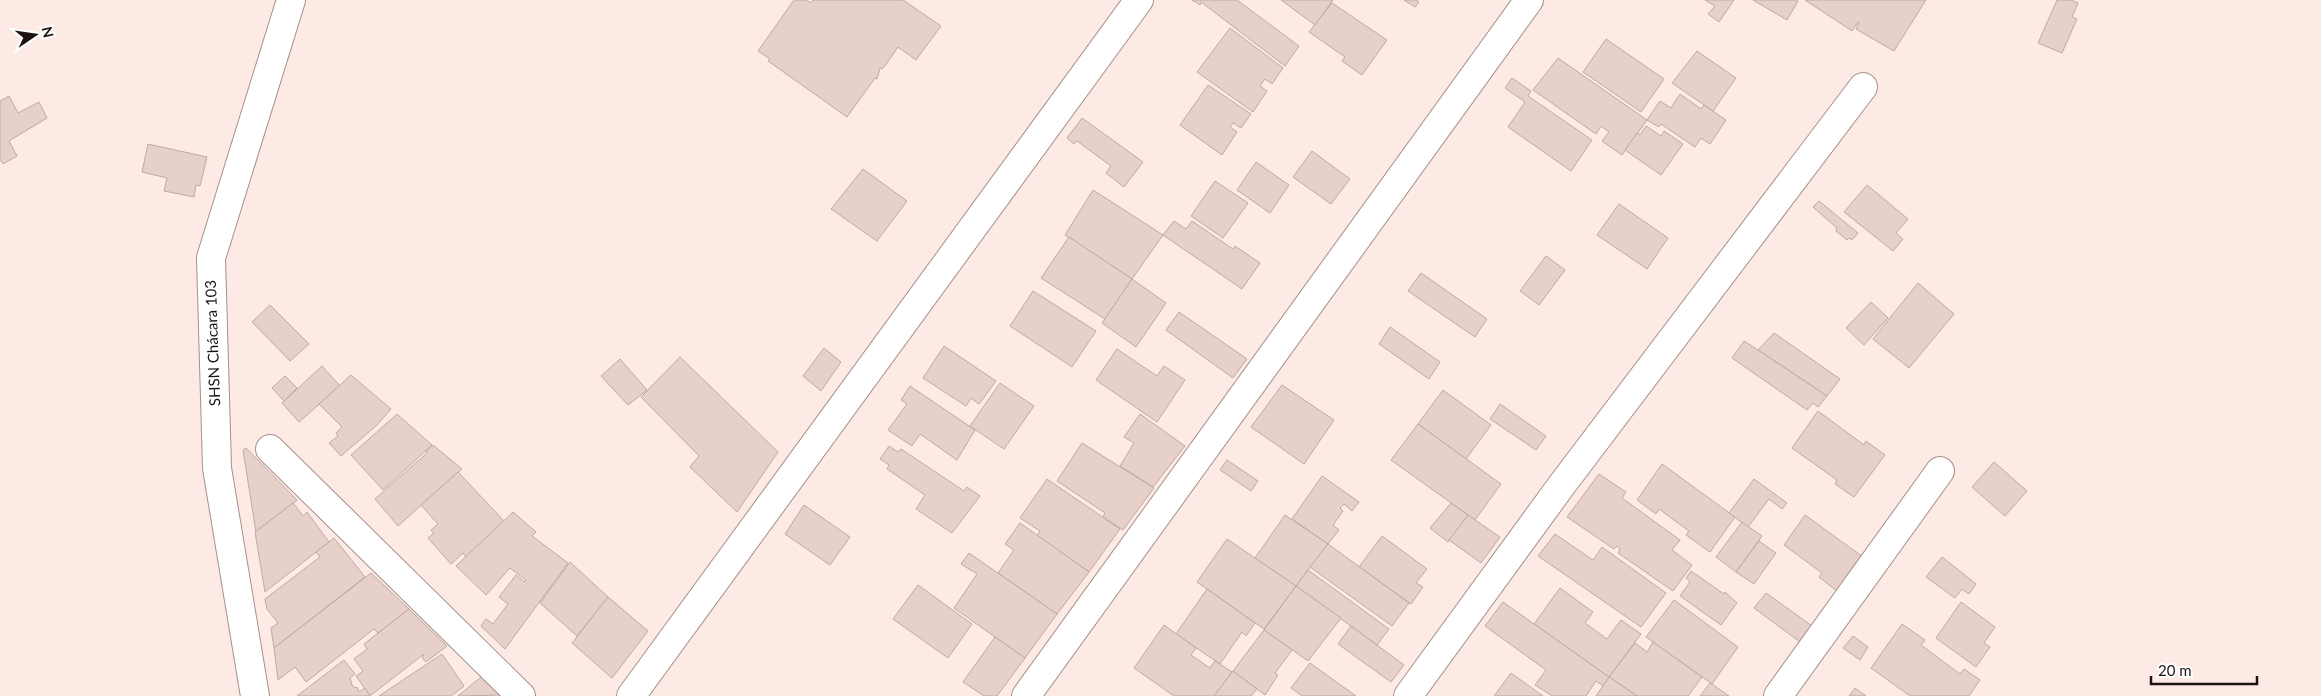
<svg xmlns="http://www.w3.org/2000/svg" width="2321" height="696" font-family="Lato,sans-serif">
	<rect width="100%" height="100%" fill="#fdeae5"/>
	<g fill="#e7d0c9" stroke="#c0a9a3">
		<path d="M794 0H806L811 3 813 0H903L941 26 916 60 898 47 885 66 882 69 880 68 877 79 875 78 847 117 768 61 770 59 758 51Z"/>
		<path d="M1192 0H1237L1299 46 1285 66 1201 2 1200 5Z"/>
		<path d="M1281 0H1333L1315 25Z"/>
		<path d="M1404 0H1416L1419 2 1415 7Z"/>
		<path d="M1705 0H1734L1719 22 1708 14 1715 6Z"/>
		<path d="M1753 0H1796L1798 1 1787 20Z"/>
		<path d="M1805 0H1926L1894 51 1856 29 1859 23 1858 22 1852 31Z"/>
		<path d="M2057 0H2071L2078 3 2072 17 2077 19 2062 53 2038 43Z"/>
		<path d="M1332 3 1387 40 1362 75 1342 61 1345 57 1309 32Z"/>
		<path d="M1230 28 1283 68 1272 84 1265 79 1260 86 1267 91 1253 112 1197 72Z"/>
		<path d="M1606 39 1664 79 1641 112 1583 72Z"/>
		<path d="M1697 51 1736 78 1713 111 1672 83Z"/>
		<path d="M1558 58 1647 120 1622 155 1602 141 1609 132 1601 126 1596 134 1533 90Z"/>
		<path d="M1512 78 1531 91 1528 96 1592 140 1571 171 1508 127 1525 102 1505 88Z"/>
		<path d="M1208 85 1251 114 1241 128 1233 123 1230 127 1237 132 1222 155 1180 125Z"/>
		<path d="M1680 94 1701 109 1704 105 1726 120 1710 144 1701 138 1695 147 1661 124 1659 127 1647 120 1660 101 1671 108Z"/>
		<path d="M9 96 18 113 39 102 47 118 9 141 17 156 3 164 0 159V101Z"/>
		<path d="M1082 118 1143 162 1124 187 1106 173 1111 166 1077 141 1074 144 1067 138Z"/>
		<path d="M1646 126 1661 136 1664 131 1683 144 1661 175 1625 150 1637 133 1640 135Z"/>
		<path d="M148 144 207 157 200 186 196 185 194 197 164 191 167 178 142 172Z"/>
		<path d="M1312 151 1350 179 1331 204 1293 177Z"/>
		<path d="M1256 162 1289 185 1270 213 1237 190Z"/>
		<path d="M863 169 907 201 877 241 831 209Z"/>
		<path d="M1215 181 1248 203 1223 238 1191 216Z"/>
		<path d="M1867 185 1908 219 1896 233 1903 239 1893 251 1844 212Z"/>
		<path d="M1093 190 1163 235 1132 279 1065 235Z"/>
		<path d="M1819 201 1858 233 1852 240 1849 238 1847 240 1836 231 1837 228 1813 207Z"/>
		<path d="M1619 204 1668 238 1647 269 1597 235Z"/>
		<path d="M1174 221 1186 229 1192 221 1233 249 1235 246 1260 263 1242 289 1163 235Z"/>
		<path d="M1069 237 1132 279 1105 319 1041 278Z"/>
		<path d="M1546 256 1565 270 1539 305 1520 291Z"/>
		<path d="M1421 273 1487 319 1475 337 1408 291Z"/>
		<path d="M1132 279 1166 303 1136 347 1102 323Z"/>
		<path d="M1918 283 1954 314 1909 368 1873 339Z"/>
		<path d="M1033 291 1096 331 1072 367 1010 326Z"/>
		<path d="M1871 302 1888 318 1864 345 1846 328Z"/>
		<path d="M270 305 309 344 290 361 252 322Z"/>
		<path d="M1179 312 1247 359 1233 378 1166 330Z"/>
		<path d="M1390 327 1440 362 1429 379 1379 344Z"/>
		<path d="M1774 333 1840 379 1827 396 1758 350Z"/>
		<path d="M1744 341 1758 350 1827 396 1818 407 1813 403 1807 410 1732 358Z"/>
		<path d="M944 346 996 381 979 404 971 398 966 406 923 378Z"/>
		<path d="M824 348 841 362 821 391 803 376Z"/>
		<path d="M1117 349 1157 376 1164 366 1185 380 1157 422 1096 380Z"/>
		<path d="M680 357 778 452 737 512 690 467 699 456 641 397Z"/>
		<path d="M620 359 647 390 628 405 601 376Z"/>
		<path d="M322 366 340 386 299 422 282 403Z"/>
		<path d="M351 375 391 409 377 425 341 456 329 443 338 436 336 433 342 427 319 404Z"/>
		<path d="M285 376 297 388 284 401 272 388Z"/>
		<path d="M1000 383 1034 406 1004 449 970 426Z"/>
		<path d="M1282 385 1334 420 1304 464 1251 427Z"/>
		<path d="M910 386 975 430 957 460 920 434 912 446 888 430 907 404 901 400Z"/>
		<path d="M1443 390 1491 425 1466 459 1418 424Z"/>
		<path d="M1500 404 1546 436 1536 450 1490 419Z"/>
		<path d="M1818 411 1864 445 1866 441 1885 455 1854 497 1835 484 1837 480 1792 448Z"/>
		<path d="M397 414 432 445 383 490 351 455Z"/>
		<path d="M1140 414 1185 446 1153 487 1120 466 1134 443 1124 437Z"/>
		<path d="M1418 424 1501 484 1475 520 1391 460Z"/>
		<path d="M1082 443 1154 488 1123 530 1103 517 1105 513 1057 481Z"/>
		<path d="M433 445 462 469 398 526 375 499 427 453 426 451Z"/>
		<path d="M889 446 898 452 901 449 964 491 967 487 980 496 952 533 916 509 925 495 887 469 889 465 880 459Z"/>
		<path d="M246 448 297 500 256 532 243 450Z"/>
		<path d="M1227 460 1258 481 1251 491 1220 470Z"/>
		<path d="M1994 462 2027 491 2005 516 1972 487Z"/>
		<path d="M1662 464 1735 517 1710 552 1686 535 1689 531 1659 509 1656 514 1637 500Z"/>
		<path d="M458 472 504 521 466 557 463 553 451 564 428 538 434 533 431 530 438 524 421 505Z"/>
		<path d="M1599 474 1626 492 1622 498 1680 540 1672 550 1692 565 1673 591 1618 553 1620 549 1617 546 1614 549 1567 517Z"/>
		<path d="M1322 476 1359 502 1352 511 1344 504 1340 508 1343 511 1333 525 1339 530 1328 544 1292 519Z"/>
		<path d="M1047 479 1120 529 1089 572 1037 536 1040 531 1020 518Z"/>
		<path d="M1754 479 1787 503 1782 509 1769 499 1748 527 1729 513Z"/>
		<path d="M293 503 303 516 307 512 329 542 265 592 255 532Z"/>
		<path d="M1451 503 1468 515 1448 542 1430 528Z"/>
		<path d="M804 505 850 537 830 565 785 534Z"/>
		<path d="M513 512 536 532 532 536 568 563 505 649 481 626 486 619 493 624 508 604 499 597 516 575 525 582 526 580 510 568 486 595 456 566Z"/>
		<path d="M1285 515 1328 544 1296 586 1255 558Z"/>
		<path d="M1468 515 1500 537 1481 563 1449 540Z"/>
		<path d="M1805 515 1863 557 1838 592 1819 577 1822 573 1784 545Z"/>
		<path d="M1742 522 1762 536 1736 572 1716 557Z"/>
		<path d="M1020 523 1089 572 1057 614 998 573 1014 550 1005 544Z"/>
		<path d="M1555 534 1593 560 1602 547 1666 593 1641 627 1538 556Z"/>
		<path d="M1382 536 1427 569 1416 583 1423 587 1411 604 1359 567Z"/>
		<path d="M334 538 365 577 274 648 271 628 278 623 267 609 265 599 320 557 316 552Z"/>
		<path d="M1227 539 1296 586 1264 629 1197 582Z"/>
		<path d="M1759 541 1776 553 1754 584 1736 572Z"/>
		<path d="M1328 544 1409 603 1392 626 1310 567Z"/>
		<path d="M969 553 1057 614 1025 658 954 608 977 574 961 564Z"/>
		<path d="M1942 557 1976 584 1969 594 1962 589 1955 598 1926 577Z"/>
		<path d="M570 562 608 597 577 636 540 603Z"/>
		<path d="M1308 570 1389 629 1377 645 1296 586Z"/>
		<path d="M1691 571 1724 594 1725 592 1737 603 1721 625 1680 596 1690 582 1686 578Z"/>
		<path d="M371 573 409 609 378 633 374 629 306 682 295 667 278 680 274 648Z"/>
		<path d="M918 585 972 624 948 658 893 619Z"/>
		<path d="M1296 586 1341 618 1308 661 1264 630Z"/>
		<path d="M1560 588 1593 612 1585 623 1607 639 1621 620 1641 634 1609 677 1534 624Z"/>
		<path d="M1207 589 1255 623 1246 636 1242 632 1220 664 1176 634Z"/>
		<path d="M1766 593 1812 626 1800 642 1754 608Z"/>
		<path d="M608 597 648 631 612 678 572 643Z"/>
		<path d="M1674 600 1738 647 1712 684 1646 637Z"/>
		<path d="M1503 602 1609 677 1603 686 1596 681 1586 696H1552L1535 685 1546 670 1485 626Z"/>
		<path d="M1961 602 1995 627 1984 643 1990 647 1976 667 1936 638Z"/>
		<path d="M409 609 447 646 426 662 422 658 424 654 370 696 356 676 363 671 354 659 367 649 364 644Z"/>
		<path d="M1902 624 1925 640 1921 645 1960 674 1964 669 1980 680 1969 696H1910L1871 668Z"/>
		<path d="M1164 625 1196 648 1191 655 1210 668 1215 661 1232 672 1214 696H1174L1134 668Z"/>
		<path d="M1351 626 1404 665 1391 682 1338 644Z"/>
		<path d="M1264 630 1292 650 1275 673 1278 675 1265 695 1233 671Z"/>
		<path d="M1853 636 1868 647 1860 660 1843 648Z"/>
		<path d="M995 637 1025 658 997 696H984L963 682Z"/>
		<path d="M1653 642 1702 677 1688 696H1637L1609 677 1635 643 1647 652Z"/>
		<path d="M442 654 464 686 451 696H379Z"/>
		<path d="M344 660 355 674 350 678 352 685 355 688 357 687 359 692 365 688 370 696H297Z"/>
		<path d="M1310 663 1356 696H1302L1291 688Z"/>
		<path d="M1233 671 1257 689 1251 696H1214Z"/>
		<path d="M1511 673 1543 696H1494Z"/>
		<path d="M481 677 502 695 458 696Z"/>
		<path d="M1609 677 1637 696H1596Z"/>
		<path d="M1710 683 1712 684 1729 696H1700Z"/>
		<path d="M1855 688 1866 696H1849Z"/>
	</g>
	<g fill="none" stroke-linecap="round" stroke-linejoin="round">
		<defs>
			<g id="minor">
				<path d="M270 449 521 696"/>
				<path d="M255 696 217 468 211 258 291 0"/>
				<path d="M631 696 1139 0"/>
				<path d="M1026 696 1529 0"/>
				<path d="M1408 696 1561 486 1863 87"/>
				<path d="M1778 696 1940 471"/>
			</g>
		</defs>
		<use href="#minor" stroke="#a6908b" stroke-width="30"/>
		<use href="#minor" stroke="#fff" stroke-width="28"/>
	</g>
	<g text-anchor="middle" stroke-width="4" stroke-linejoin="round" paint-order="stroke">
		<g font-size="15" fill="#1c1412" stroke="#fff">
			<text transform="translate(213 343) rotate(-92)" y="5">SHSN Chácara 103</text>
		</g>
	</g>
	<g transform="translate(35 35) rotate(77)" stroke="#ffffff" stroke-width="4" paint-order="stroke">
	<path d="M0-4L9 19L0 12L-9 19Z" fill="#1c1412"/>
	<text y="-8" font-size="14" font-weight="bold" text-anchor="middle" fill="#1c1412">N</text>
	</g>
	<path d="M2151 676v8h106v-8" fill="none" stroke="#1c1412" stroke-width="2.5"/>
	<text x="2158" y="676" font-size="15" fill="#1c1412" stroke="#ffffff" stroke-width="4" paint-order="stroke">20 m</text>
</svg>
